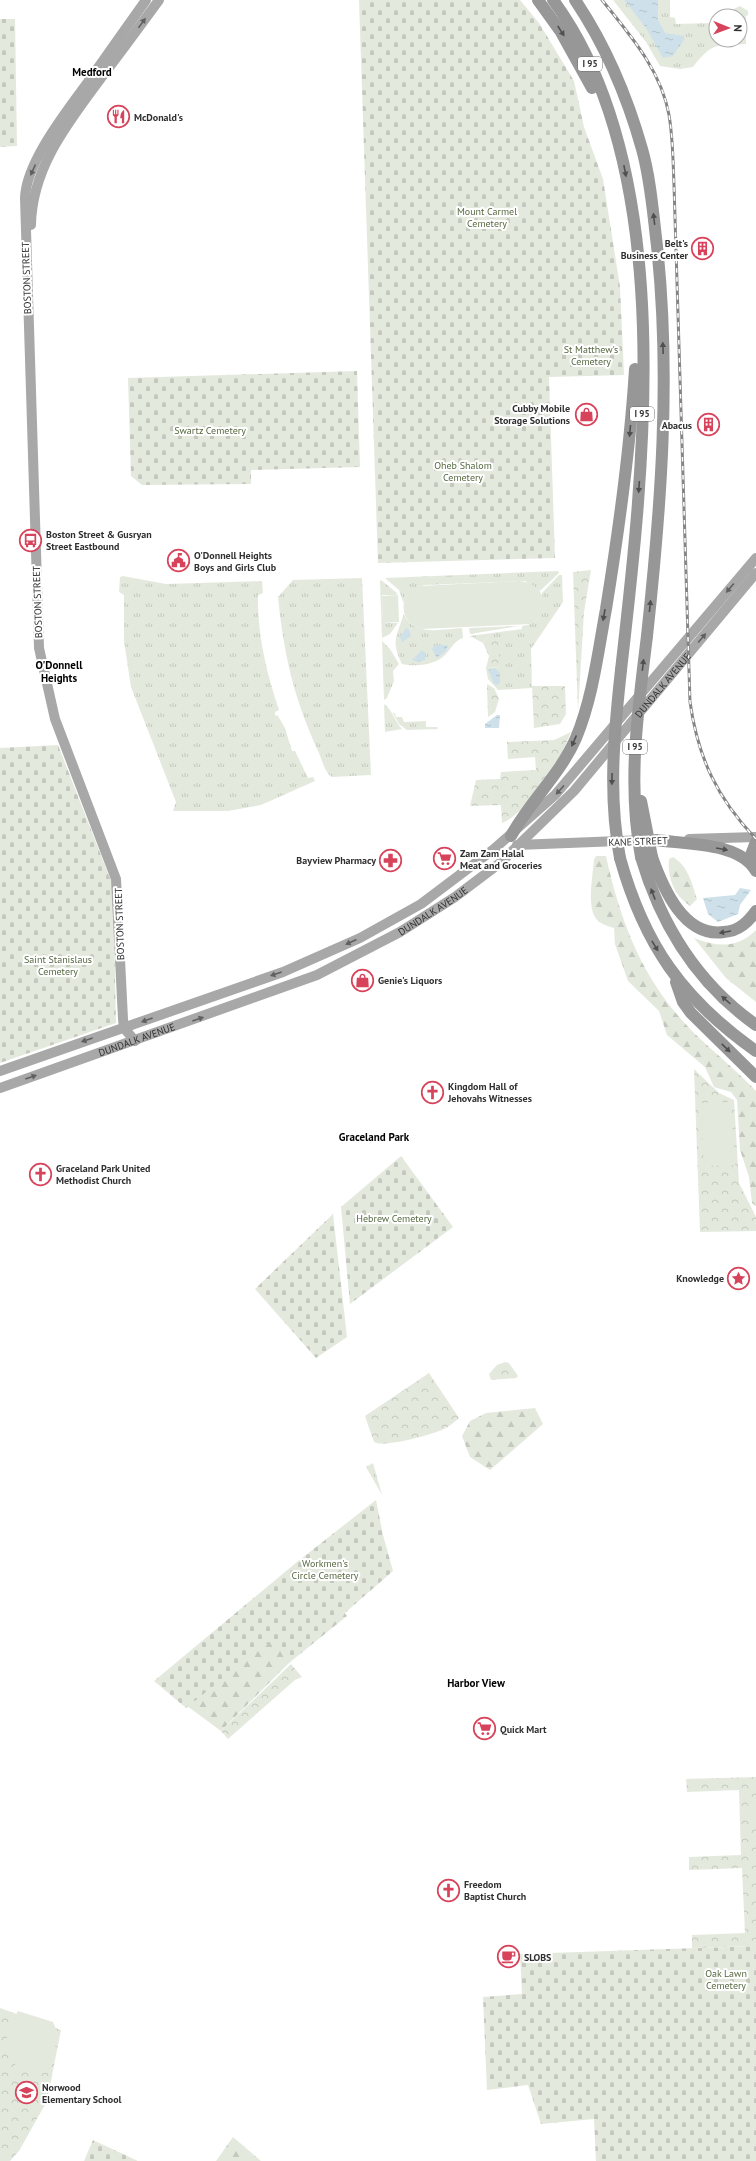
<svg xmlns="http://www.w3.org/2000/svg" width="756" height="2161" font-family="'PT Sans',sans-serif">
	<defs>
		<pattern id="grass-tufts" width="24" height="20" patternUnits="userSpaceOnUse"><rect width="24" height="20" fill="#e4e9dd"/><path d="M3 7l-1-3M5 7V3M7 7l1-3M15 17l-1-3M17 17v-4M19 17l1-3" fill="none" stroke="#c4c8be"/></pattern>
		<pattern id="forest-firs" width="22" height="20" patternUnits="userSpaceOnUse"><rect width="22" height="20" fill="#e4e9dd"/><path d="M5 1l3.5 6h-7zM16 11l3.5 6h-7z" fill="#c4c8be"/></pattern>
		<pattern id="cemetery-stones" width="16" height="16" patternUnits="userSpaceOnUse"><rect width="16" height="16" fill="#e4e9dd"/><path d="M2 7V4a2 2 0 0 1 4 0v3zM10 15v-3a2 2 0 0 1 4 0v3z" fill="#c4c8be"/></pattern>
		<pattern id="park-crowns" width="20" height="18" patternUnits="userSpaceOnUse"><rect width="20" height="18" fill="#e4e9dd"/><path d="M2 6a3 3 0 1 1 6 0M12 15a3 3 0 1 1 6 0" fill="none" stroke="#c4c8be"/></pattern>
		<pattern id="water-ripples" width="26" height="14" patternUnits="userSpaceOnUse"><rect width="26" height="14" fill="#cee1ea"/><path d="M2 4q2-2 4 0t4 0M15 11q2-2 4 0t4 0" fill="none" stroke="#b1c1c9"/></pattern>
	</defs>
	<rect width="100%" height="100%" fill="#fff"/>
	<g fill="url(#grass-tufts)">
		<path d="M613 0H670V17L675 18 676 24 711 23 712 18 716 17V40H740V16H719L740 6 748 11V15L746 16V44C717 46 713 41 693 67L680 69 660 66 646 42Z"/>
		<path d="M558 571 559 573 540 591 525 581H519L425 585C415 587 406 593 404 604L399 590 385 578Z"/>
		<path d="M559 575H562L563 602 531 649 532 688 498 690 488 679 486 668 500 667 487 638 483 643 470 636 522 629V626C542 624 544 609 542 593Z"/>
		<path d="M123 576 166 584 262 581 263 593 258 595C257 634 267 674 279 710L275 712V715L278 716 285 728 292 751H295L308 778 313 777 315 781 261 805 228 811H173L176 802 131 687 124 641V595L119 592 120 577Z"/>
		<path d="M362 578 371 775 332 777C325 773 322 760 319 753 294 699 284 656 278 597L293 580Z"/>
		<path d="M381 580 397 593 396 595H382L383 623H398L390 634 382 638 380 581Z"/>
		<path d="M404 614C413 637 443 629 462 628L463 638C454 641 451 649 445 655 435 665 416 667 402 664 391 641 396 637 404 614Z"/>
		<path d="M519 626 470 634 469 628Z"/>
		<path d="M382 641 390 649 399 664 393 671 394 681 387 698 384 700Z"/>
		<path d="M384 704C392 709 395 722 402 729L385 732Z"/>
		<path d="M393 713H395L396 717H402L404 722 426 721V727H437L438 729 407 730 399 724Z"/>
		<path d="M373 1463 382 1495 366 1467Z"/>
	</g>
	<g fill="url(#forest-firs)">
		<path d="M596 856H606C621 924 643 982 694 1033 714 1052 736 1070 756 1091V1206L752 1203 749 1177 740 1150 737 1100 731 1092 714 1087 705 1067 667 1035 659 1011 628 981 615 944 614 928C608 926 599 924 595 917 587 904 593 874 594 860Z"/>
		<path d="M673 857C688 866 692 883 697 899L690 906C674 895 667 878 669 859Z"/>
		<path d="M756 930V1002L726 978 694 938C717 947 737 949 756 930Z"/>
		<path d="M535 1408 543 1424 490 1470 470 1457 462 1436 470 1421 486 1413Z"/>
		<path d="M343 1611 347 1616 289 1663 221 1731 183 1703 270 1633Z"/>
		<path d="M233 2137 261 2161H216Z"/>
	</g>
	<g fill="url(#cemetery-stones)">
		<path d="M359 0H520L539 23 574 81 584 127 603 179 620 287 624 375 549 377 555 558 378 563Z"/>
		<path d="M0 19H15L17 146 0 147Z"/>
		<path d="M357 371 360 467 251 470V484L142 485 131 476 128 378Z"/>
		<path d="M58 745 113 886 116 1023 0 1063V748Z"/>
		<path d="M401 1156 453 1227 350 1304 341 1207Z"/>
		<path d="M333 1214 347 1337 316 1358 255 1289Z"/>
		<path d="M376 1500 383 1535 393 1571 292 1659 274 1638 186 1708 154 1681 297 1562Z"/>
		<path d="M756 1946V2161H596L594 2119 541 2124 528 2085 487 2090 483 1997 522 1994 520 1954Z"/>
		<path d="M93 2140 95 2141 138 2161H84Z"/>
	</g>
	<g fill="url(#park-crowns)">
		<path d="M591 570 584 612 578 711 573 572Z"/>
		<path d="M487 638H498L500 667 486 668 489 656 483 643Z"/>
		<path d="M487 684 494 688 499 699 495 712 488 717Z"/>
		<path d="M532 686H565L566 714 560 724 534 728Z"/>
		<path d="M571 732C567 740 564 750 560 758 548 777 523 815 502 823L501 805 470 806 476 780 500 779 501 772 536 770 535 757 508 759 507 742 554 740Z"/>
		<path d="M694 1069 719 1093 734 1100 739 1183 756 1217V1231L700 1232Z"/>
		<path d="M505 1362 509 1363 518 1376 516 1378 491 1380 489 1374 497 1365Z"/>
		<path d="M429 1373 459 1418C454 1422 449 1427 444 1429 431 1435 384 1448 374 1442L365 1416Z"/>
		<path d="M291 1664 302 1677 295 1680 228 1739 221 1731Z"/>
		<path d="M756 1777V1946L692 1948V1935L745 1933 742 1868 689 1870V1857L741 1855 739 1790 687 1792 686 1779Z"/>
		<path d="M0 2008 61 2030 47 2101 19 2151 10 2161H0Z"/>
	</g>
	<g fill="#e4e9dd">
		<path d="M519 581C544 583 554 610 531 624L421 629C398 623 398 593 420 586Z"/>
		<path d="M398 595 399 622 383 623 382 596Z"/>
		<path d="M731 1102 735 1165 704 1166 700 1103Z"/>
		<path d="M751 1801 756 1803V1827L752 1823 751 1806 747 1805Z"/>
		<path d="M18 2011 53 2022 58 2034 49 2073 22 2072 7 2055V2029Z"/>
	</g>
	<g fill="url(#water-ripples)">
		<path d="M624 0H658V20L665 33 684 36V40L673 56 663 58 646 28Z"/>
		<path d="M406 628 409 630 411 636 402 642 400 637Z"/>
		<path d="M442 645H448L446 651 437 658 432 649 434 646Z"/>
		<path d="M422 650 425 653V660L417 662 412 660Z"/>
		<path d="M495 668 500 673V682L498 685 494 684 488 670Z"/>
		<path d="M497 715H500L499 728H485V724Z"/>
		<path d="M740 888 751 890 740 905 738 914 718 922 708 914 703 898 735 895Z"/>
	</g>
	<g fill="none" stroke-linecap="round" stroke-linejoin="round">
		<g stroke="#a8a8a8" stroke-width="10">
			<path d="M31 225C32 167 68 123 101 78 121 52 140 26 159 0"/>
			<path d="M689 839 756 837"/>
			<path d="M517 845 645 840"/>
			<path d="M135 1041 124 1028 123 1019 116 879 55 719 39 648 25 198C26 162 67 111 88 82 107 55 127 27 146 0"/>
			<path d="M0 1071 283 972 360 938 421 904 494 849 555 795 756 558"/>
			<path id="s1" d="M0 1088 317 975 400 932 455 897 500 863 574 791 756 573"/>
		</g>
		<g stroke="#979797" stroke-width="12">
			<path d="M538 0 561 32 592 88"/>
			<path d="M553 0C679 171 644 471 621 670"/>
			<path d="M575 0C606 46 627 96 642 149 651 181 653 214 657 246 671 377 661 507 647 636"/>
			<path d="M511 836C530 801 560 775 576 738 593 697 598 652 606 609 619 529 630 450 635 369"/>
			<path d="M656 840C685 844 740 842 756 871"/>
			<path d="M641 857C661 925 698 984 756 1025"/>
			<path d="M652 857C663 888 684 938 724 932 739 931 748 922 756 911"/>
			<path d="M620 858C644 944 682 999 756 1051"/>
			<path d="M754 867 751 855 756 842"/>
			<path d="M676 982 683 1002 691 1013 756 1077"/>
		</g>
		<defs>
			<path id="rail" d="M602 0C630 35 661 70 669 115 673 138 673 162 674 185L690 702C698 758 717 798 756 839"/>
		</defs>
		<use href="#rail" stroke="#858585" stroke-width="3"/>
		<use href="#rail" stroke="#fff" stroke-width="1.5" stroke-dasharray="4.5" stroke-linecap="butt"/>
		<g stroke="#979797" stroke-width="12">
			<path d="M641 801 652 857"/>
			<path d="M641 857C627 783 638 710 647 636"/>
			<path d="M620 858C608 795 614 734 621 670"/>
		</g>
	</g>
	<defs><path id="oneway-solid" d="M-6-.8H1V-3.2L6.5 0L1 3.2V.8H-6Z"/></defs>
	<g fill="#606060">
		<use href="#oneway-solid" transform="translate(142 23) rotate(-54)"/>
		<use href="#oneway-solid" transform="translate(33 170) rotate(114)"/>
		<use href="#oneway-solid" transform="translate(730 588) rotate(130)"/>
		<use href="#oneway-solid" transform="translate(702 638) rotate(-50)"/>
		<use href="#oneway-solid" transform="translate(560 790) rotate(132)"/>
		<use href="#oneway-solid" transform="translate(351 942) rotate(155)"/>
		<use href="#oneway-solid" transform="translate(276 974) rotate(161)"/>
		<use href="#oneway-solid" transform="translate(198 1019) rotate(-19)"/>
		<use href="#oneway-solid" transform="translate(147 1020) rotate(160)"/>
		<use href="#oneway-solid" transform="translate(87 1040) rotate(161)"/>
		<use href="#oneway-solid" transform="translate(31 1077) rotate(-19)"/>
	</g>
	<g fill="#4f4f4f">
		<use href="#oneway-solid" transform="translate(561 31) rotate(57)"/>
		<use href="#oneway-solid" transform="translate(625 171) rotate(79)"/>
		<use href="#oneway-solid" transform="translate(654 219) rotate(-97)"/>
		<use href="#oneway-solid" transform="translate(663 348) rotate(-92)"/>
		<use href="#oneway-solid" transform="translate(630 431) rotate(95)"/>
		<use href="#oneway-solid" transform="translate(639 487) rotate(94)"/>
		<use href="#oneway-solid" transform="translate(650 606) rotate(-84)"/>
		<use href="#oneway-solid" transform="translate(604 615) rotate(100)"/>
		<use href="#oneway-solid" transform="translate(643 665) rotate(-83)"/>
		<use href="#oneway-solid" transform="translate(574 741) rotate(114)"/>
		<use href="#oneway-solid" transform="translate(612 779) rotate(91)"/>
		<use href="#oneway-solid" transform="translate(722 849) rotate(10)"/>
		<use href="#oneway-solid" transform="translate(653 894) rotate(-111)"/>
		<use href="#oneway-solid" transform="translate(725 932) rotate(170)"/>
		<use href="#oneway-solid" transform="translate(655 946) rotate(59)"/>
		<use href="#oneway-solid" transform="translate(726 1000) rotate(-138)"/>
		<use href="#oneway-solid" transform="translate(726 1048) rotate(44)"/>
	</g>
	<defs>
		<symbol id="restaurant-ring" viewBox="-11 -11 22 22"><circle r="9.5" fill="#fff" stroke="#d7435a" stroke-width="1.5"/><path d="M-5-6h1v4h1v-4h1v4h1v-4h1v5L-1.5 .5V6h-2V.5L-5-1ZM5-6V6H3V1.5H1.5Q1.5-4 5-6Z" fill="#d7435a"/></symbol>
		<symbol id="building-ring" viewBox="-11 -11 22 22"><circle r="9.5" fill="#fff" stroke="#d7435a" stroke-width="1.5"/><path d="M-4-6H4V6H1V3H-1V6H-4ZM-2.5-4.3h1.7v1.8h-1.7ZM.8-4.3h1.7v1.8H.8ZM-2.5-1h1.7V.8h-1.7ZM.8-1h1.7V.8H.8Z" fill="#d7435a"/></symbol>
		<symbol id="shop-ring" viewBox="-11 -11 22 22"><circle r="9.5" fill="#fff" stroke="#d7435a" stroke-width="1.5"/><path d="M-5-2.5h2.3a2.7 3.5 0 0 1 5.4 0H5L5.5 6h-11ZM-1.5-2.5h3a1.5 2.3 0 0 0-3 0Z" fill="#d7435a"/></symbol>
		<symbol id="bus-ring" viewBox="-11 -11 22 22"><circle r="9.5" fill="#fff" stroke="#d7435a" stroke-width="1.5"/><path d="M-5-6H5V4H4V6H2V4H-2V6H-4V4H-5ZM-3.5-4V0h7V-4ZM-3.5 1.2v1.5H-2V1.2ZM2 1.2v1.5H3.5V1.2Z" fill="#d7435a"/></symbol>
		<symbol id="civic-ring" viewBox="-11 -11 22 22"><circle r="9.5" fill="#fff" stroke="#d7435a" stroke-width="1.5"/><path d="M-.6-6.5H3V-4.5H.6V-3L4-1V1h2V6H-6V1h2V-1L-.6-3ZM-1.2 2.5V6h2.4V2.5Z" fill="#d7435a"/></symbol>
		<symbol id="supermarket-ring" viewBox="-11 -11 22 22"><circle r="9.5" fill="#fff" stroke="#d7435a" stroke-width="1.5"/><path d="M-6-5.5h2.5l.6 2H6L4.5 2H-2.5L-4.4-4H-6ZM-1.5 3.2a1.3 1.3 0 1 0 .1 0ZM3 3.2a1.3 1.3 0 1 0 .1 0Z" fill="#d7435a"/></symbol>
		<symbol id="pharmacy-ring" viewBox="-11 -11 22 22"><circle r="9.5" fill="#fff" stroke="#d7435a" stroke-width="1.5"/><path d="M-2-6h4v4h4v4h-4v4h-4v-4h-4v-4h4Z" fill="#d7435a"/></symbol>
		<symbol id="church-ring" viewBox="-11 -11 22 22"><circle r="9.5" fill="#fff" stroke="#d7435a" stroke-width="1.5"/><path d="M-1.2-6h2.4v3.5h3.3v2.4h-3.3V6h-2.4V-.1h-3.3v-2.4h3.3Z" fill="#d7435a"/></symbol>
		<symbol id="sight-ring" viewBox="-11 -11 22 22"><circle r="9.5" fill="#fff" stroke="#d7435a" stroke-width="1.5"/><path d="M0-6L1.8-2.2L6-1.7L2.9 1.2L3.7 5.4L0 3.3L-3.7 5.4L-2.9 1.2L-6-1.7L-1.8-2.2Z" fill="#d7435a"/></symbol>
		<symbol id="cafe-ring" viewBox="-11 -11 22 22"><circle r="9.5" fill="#fff" stroke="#d7435a" stroke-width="1.5"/><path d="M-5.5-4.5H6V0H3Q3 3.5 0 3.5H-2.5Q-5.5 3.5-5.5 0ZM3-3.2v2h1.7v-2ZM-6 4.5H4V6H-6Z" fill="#d7435a"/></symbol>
		<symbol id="school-ring" viewBox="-11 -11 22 22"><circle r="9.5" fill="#fff" stroke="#d7435a" stroke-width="1.5"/><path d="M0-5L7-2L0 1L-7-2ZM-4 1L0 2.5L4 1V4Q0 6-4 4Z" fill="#d7435a"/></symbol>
	</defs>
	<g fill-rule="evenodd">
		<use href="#restaurant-ring" x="106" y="104" width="25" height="25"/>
		<use href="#building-ring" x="690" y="236" width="25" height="25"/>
		<use href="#shop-ring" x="574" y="402" width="25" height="25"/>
		<use href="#building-ring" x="696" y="412" width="25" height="25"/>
		<use href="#bus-ring" x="18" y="528" width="25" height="25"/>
		<use href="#civic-ring" x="166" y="548" width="25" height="25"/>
		<use href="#supermarket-ring" x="432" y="846" width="25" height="25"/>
		<use href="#pharmacy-ring" x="378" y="848" width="25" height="25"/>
		<use href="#shop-ring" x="350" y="968" width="25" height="25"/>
		<use href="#church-ring" x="420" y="1080" width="25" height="25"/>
		<use href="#church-ring" x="28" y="1162" width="25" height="25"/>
		<use href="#sight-ring" x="726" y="1266" width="25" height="25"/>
		<use href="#supermarket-ring" x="472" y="1716" width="25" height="25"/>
		<use href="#church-ring" x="436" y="1878" width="25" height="25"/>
		<use href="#cafe-ring" x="496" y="1944" width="25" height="25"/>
		<use href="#school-ring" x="14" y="2080" width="25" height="25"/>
	</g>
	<g text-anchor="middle" stroke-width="4" stroke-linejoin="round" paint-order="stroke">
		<g fill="#fff" stroke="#6e6e6e" stroke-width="1">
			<rect x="578" y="57" width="24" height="14" rx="3"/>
			<rect x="630" y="407" width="24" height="14" rx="3"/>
			<rect x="623" y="740" width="24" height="14" rx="3"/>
		</g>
		<g font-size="9" font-weight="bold" fill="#303030">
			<text x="590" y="67">I 95</text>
			<text x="642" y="417">I 95</text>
			<text x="635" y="750">I 95</text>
		</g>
		<g font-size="10" font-weight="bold" fill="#303030" stroke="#fff" text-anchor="start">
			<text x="134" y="121">McDonald's</text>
			<text x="688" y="247" text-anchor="end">Belt's<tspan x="688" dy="12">Business Center</tspan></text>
			<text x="570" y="412" text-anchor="end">Cubby Mobile<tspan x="570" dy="12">Storage Solutions</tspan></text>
			<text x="692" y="429" text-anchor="end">Abacus</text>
			<text x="46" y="538">Boston Street &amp; Gusryan<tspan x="46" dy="12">Street Eastbound</tspan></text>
			<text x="194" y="559">O'Donnell Heights<tspan x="194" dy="12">Boys and Girls Club</tspan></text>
			<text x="460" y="857">Zam Zam Halal<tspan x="460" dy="12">Meat and Groceries</tspan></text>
			<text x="376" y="864" text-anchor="end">Bayview Pharmacy</text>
			<text x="378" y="984">Genie's Liquors</text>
			<text x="448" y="1090">Kingdom Hall of<tspan x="448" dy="12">Jehovahs Witnesses</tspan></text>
			<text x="56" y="1172">Graceland Park United<tspan x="56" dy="12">Methodist Church</tspan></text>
			<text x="724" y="1282" text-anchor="end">Knowledge</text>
			<text x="500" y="1733">Quick Mart</text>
			<text x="464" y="1888">Freedom<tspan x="464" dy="12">Baptist Church</tspan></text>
			<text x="524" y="1961">SLOBS</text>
			<text x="42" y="2091">Norwood<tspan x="42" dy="12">Elementary School</tspan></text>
		</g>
		<g font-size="10" fill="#576941" stroke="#fff">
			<text x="487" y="215">Mount Carmel<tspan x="487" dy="12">Cemetery</tspan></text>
			<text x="591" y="353">St Matthew's<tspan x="591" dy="12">Cemetery</tspan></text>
			<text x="210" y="434">Swartz Cemetery</text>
			<text x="463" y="469">Oheb Shalom<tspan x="463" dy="12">Cemetery</tspan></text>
			<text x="58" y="963">Saint Stanislaus<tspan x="58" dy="12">Cemetery</tspan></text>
			<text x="394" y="1222">Hebrew Cemetery</text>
			<text x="325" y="1567">Workmen's<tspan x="325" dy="12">Circle Cemetery</tspan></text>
			<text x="726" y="1977">Oak Lawn<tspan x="726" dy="12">Cemetery</tspan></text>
		</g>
		<g font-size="10" fill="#303030" stroke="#fff">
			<text transform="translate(26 278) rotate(-92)" y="4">BOSTON STREET</text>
			<text transform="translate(37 602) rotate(-92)" y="4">BOSTON STREET</text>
			<text dy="4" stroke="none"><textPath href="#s1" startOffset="793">DUNDALK AVENUE</textPath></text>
			<text transform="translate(638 841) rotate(-2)" y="4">KANE STREET</text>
			<text dy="4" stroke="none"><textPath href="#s1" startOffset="469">DUNDALK AVENUE</textPath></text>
			<text transform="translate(119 924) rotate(-92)" y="4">BOSTON STREET</text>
			<text dy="4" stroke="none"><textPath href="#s1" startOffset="145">DUNDALK AVENUE</textPath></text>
		</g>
		<g font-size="11" font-weight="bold" fill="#000" stroke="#fff">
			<text x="92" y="76">Medford</text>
			<text x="59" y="669">O'Donnell<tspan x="59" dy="13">Heights</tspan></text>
			<text x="374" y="1141">Graceland Park</text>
			<text x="476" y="1687">Harbor View</text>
		</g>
	</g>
	<g transform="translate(728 28) rotate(91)"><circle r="19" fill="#ffffff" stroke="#acacac"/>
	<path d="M0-3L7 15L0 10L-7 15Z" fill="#d7435a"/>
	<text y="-6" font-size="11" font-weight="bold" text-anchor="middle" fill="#303030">N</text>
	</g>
</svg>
